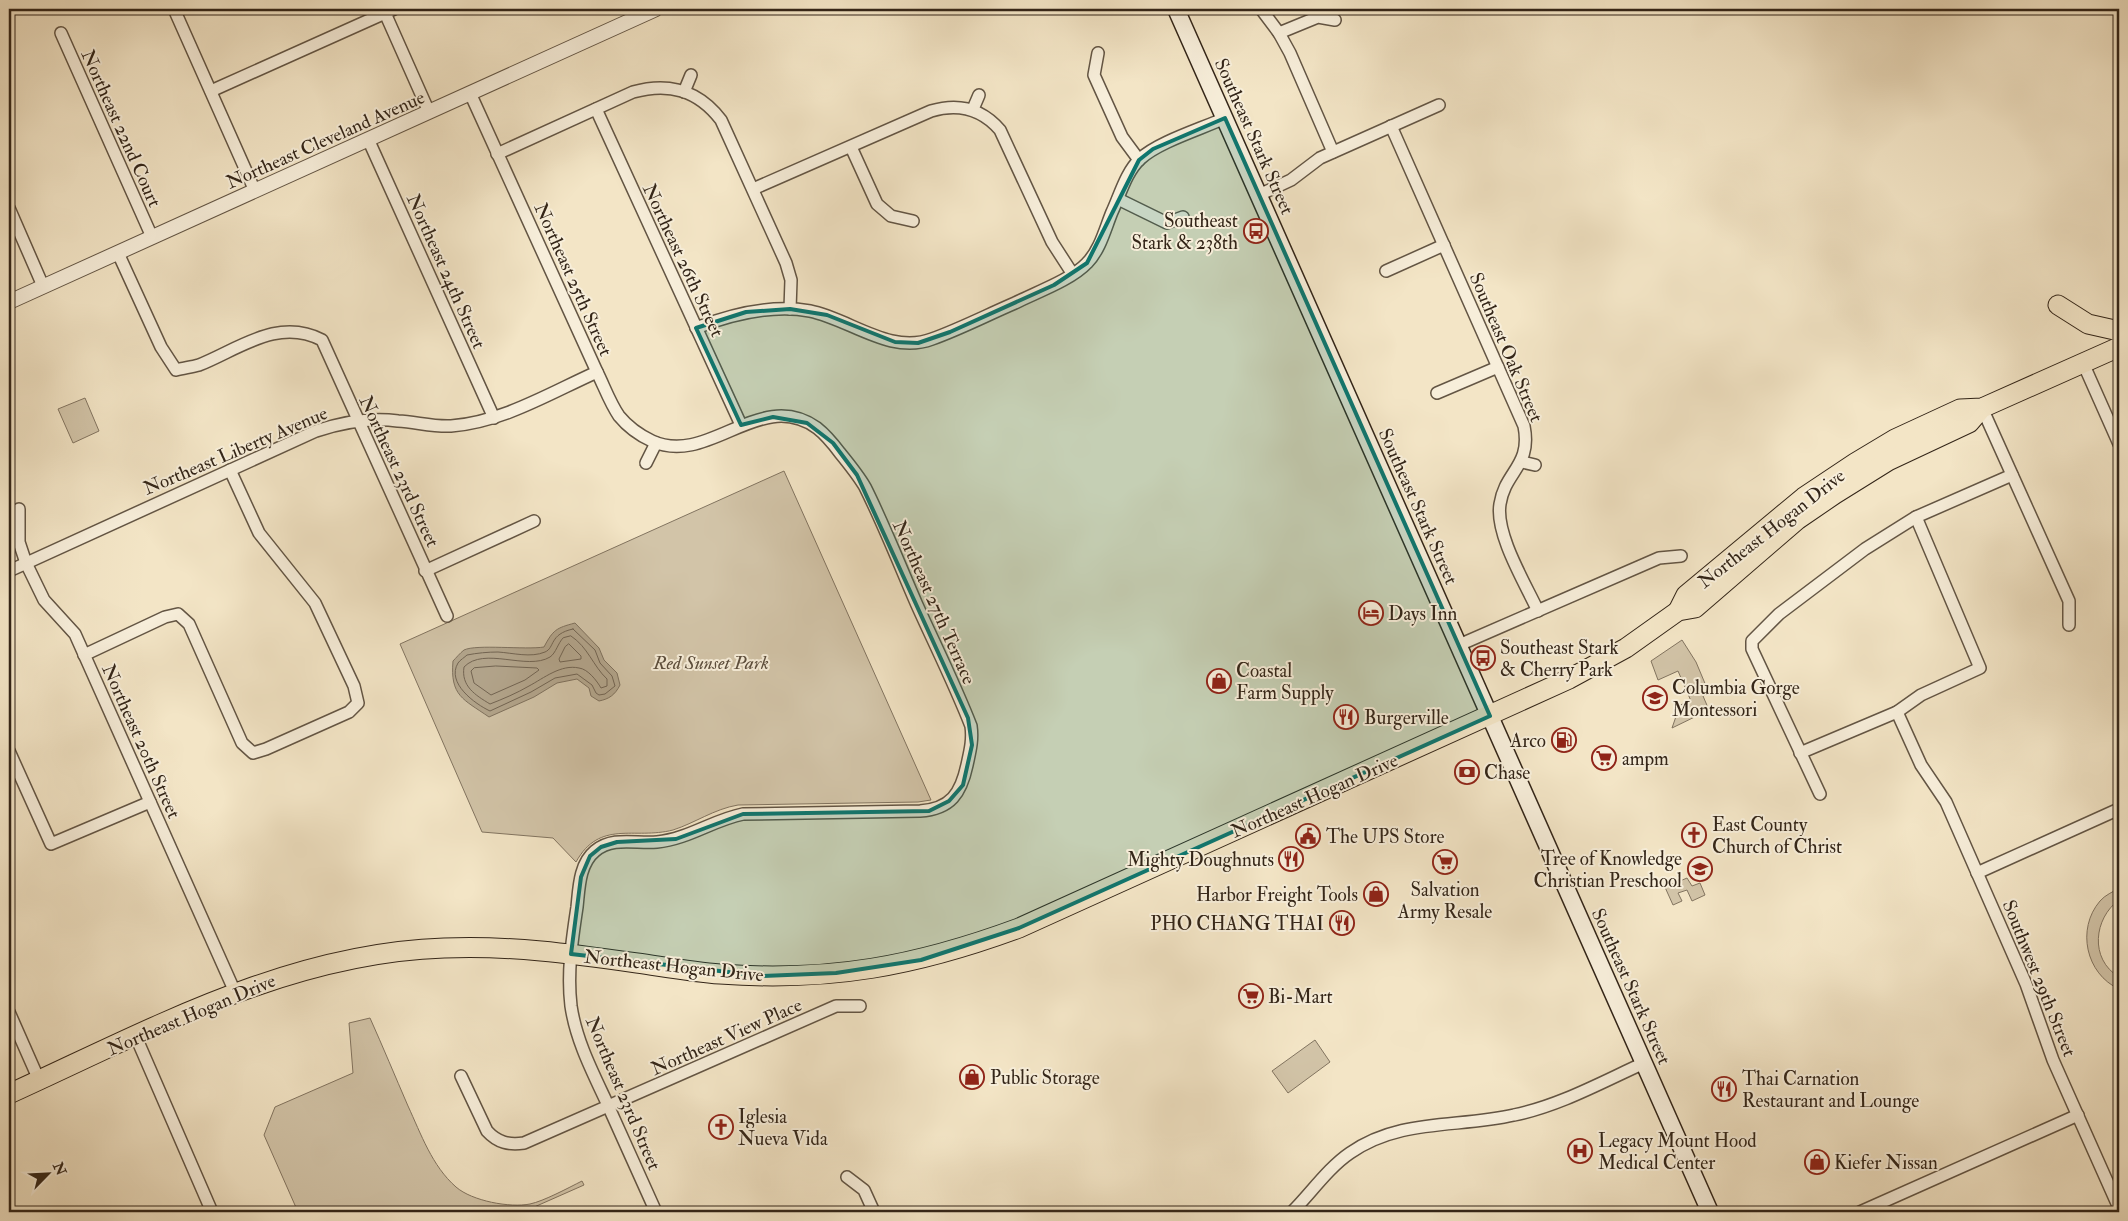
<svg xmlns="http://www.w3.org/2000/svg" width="2128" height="1221" font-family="'IM FELL Double Pica',serif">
	<rect width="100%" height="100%" fill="#f3e5c6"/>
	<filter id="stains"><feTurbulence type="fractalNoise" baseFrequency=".004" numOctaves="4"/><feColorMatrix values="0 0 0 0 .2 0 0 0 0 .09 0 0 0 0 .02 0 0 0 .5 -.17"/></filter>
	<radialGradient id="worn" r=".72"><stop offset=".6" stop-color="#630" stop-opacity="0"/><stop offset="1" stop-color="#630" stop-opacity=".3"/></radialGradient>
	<g fill="#d2c4a8" stroke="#827460">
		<path d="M85 398 99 431 73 443 58 409Z"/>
		<path d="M784 471 931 800 918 802 738 805C714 809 695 823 673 830 634 840 600 819 576 862L553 838 482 832 400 644Z"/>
		<path d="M1682 640 1696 662 1709 693 1703 696 1709 710 1672 728 1680 705 1691 701 1678 671 1658 680 1651 661Z"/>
		<path d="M1687 878 1692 886 1700 883 1705 895 1692 901 1687 890 1678 893 1682 901 1673 905 1664 885 1671 882 1673 884Z"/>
		<path d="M2119 888V900C2094 918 2089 959 2119 977V989C2086 974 2076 929 2100 901 2105 895 2113 892 2119 888Z"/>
		<path d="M370 1018C383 1047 395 1076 408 1106 421 1134 432 1166 456 1187 472 1201 510 1208 530 1204 544 1201 568 1188 582 1181L584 1185 532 1208 527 1212H298L264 1135 275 1107 353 1073 349 1023Z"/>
		<path d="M1315 1040 1330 1062 1288 1093 1272 1071Z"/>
	</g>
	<path fill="#b2a48b" stroke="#7f715d" d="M575 623 599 648 604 660 617 673 620 685C615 695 609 699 599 701L591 696 589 688 577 679 557 683 534 697 489 717C463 699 450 696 453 661 456 658 460 653 464 650 476 644 526 650 544 647 553 630 556 628 575 623Z"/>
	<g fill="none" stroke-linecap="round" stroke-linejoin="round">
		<g stroke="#726452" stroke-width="1">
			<path d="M573 629 595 650 600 663 612 676 615 686 605 694 599 695 596 693 592 685 577 674 555 678 531 692 490 711C475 704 446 683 458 663 460 660 465 657 467 655 477 653 488 652 498 652 513 653 531 658 545 652 555 648 549 634 573 629Z"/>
			<path d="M571 636C588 647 593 666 607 679V686L601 688C597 681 588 669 579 668 561 664 544 678 529 686 517 693 503 699 490 704 475 695 461 686 464 667 484 646 527 671 550 657 556 653 558 643 563 638Z"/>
			<path d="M569 644 581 656V659L560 662 559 659 565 647Z"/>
			<path d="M496 666 537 668 539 670 525 680 491 695 474 683 471 671 474 668Z"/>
		</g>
		<defs>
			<g id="minor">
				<path d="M174 9 255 191"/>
				<path d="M1261 9 1279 33 1290 53 1333 152"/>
				<path d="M385 13 429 112"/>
				<path d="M61 33 152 237"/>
				<path d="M1279 33 1318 17 1335 20"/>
				<path d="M1098 53 1094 75 1122 137 1139 160"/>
				<path d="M211 91 394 9"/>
				<path d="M684 92 691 75"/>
				<path d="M470 93 597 372C604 386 610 403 619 416 628 427 639 435 652 441 709 467 760 387 817 428 826 435 834 445 840 453 849 464 858 475 865 487 884 525 900 566 917 605 935 645 955 685 971 726 973 740 970 751 967 765 961 793 951 809 920 811L743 814C713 820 688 839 657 842 636 844 613 836 595 851 579 864 579 889 577 907 572 940 567 973 571 1006 576 1040 592 1071 606 1101 623 1138 639 1175 656 1212"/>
				<path d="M596 109 741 425"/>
				<path d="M973 109 979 95"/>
				<path d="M1391 126 1524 426C1532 466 1505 471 1500 504 1495 534 1525 583 1538 611"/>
				<path d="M368 139 494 418"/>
				<path d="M851 147 877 204 891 216 913 221"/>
				<path d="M497 154 633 92C669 82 698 90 721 120L786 263 791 280 790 309"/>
				<path d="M753 189 931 111C958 103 981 108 1000 130L1052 242 1072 273"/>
				<path d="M1259 195 1291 180 1320 158 1439 105"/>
				<path d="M1118 199 1167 223 1183 217"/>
				<path d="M9 208 43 286"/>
				<path d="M118 253 161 347 176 370C184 368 192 367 199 365 239 349 278 317 322 340L447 616"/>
				<path d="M1386 271 1444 245"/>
				<path d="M696 328C732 314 771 304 810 311 850 319 890 355 932 339 960 329 987 315 1015 303 1037 292 1071 280 1087 263 1100 250 1105 229 1112 212 1120 195 1126 172 1140 159 1158 142 1201 129 1225 118"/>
				<path d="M2083 363 2119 444"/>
				<path d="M1437 393 1498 367"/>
				<path d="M1982 408 2069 601V625"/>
				<path d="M1522 462 1535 465"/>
				<path d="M646 463 656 443"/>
				<path d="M19 509V542L26 563 44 600 75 634 235 992"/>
				<path d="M9 571 316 431C343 422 369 417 398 421 416 422 433 427 451 426 503 422 550 393 597 372"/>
				<path d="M425 571 534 521"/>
				<path d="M1459 645 1659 558 1681 556"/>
				<path d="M84 655 165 617 178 614 189 624 242 743 253 753 266 749 349 712 358 703 354 686 315 603 259 533 230 470"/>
				<path d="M1897 712 1921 765 1946 802 2026 984 2053 1060 2119 1208"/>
				<path d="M9 751 51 844 150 802"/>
				<path d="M1800 753 1897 712 1921 695 1980 668 1916 517"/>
				<path d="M1820 794 1752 649V641L1779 614 1865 549 1916 517 2012 475"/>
				<path d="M1977 873 2119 809"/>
				<path d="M9 1012 39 1080"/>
				<path d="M136 1037 212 1212"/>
				<path d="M461 1076 487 1131C498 1143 509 1145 524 1143L836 1006H860"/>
				<path d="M847 1177 864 1190 874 1212"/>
				<path d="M1292 1212C1311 1193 1328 1168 1350 1153 1400 1118 1458 1128 1514 1115 1559 1106 1602 1082 1644 1063"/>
				<path d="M1860 1212 2078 1115"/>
			</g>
			<path id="tertiary" d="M9 302 656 9"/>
			<path id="secondary" d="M1176 9 1710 1212"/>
			<g id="trunk">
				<path d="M2058 305 2088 324 2119 331"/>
				<path d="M1678 611 1686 595 1804 497 1855 463 1895 439 1960 409 1982 408 2119 347"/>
				<path d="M9 1094C148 1031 287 953 444 948 509 945 573 954 637 963 665 967 693 972 720 974 830 982 916 966 1019 928L1569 679 1626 648 1678 611 1695 608 1797 520 1835 494 1888 461 1969 423 1982 408"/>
			</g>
		</defs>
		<use href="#minor" stroke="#635544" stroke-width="14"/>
		<use href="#tertiary" stroke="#635544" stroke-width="16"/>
		<use href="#secondary" stroke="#332518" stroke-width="19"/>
		<use href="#trunk" stroke="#332518" stroke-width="21"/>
		<use href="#minor" stroke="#f7eeda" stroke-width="11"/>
		<use href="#tertiary" stroke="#f7eeda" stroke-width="14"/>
		<use href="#secondary" stroke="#f7eeda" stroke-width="16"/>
		<use href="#trunk" stroke="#f3e5c6" stroke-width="19"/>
	</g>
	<path fill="#0f766e" fill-opacity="0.2" stroke="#0f766e" stroke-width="4" stroke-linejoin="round" d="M1225 118 1490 716 1019 928 921 960 836 973 763 976 571 954 581 877 590 856 601 847 617 842 676 839 743 814 929 811 949 801 963 785 972 745 968 718 857 475 833 443 807 423 773 417 741 425 696 328 746 312 790 309 827 315 895 342 918 343 950 332 1054 285 1087 263 1139 160 1153 149Z"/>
	<defs>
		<symbol id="bus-ring" viewBox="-11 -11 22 22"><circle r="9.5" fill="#f7eeda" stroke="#8f2418" stroke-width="1.5"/><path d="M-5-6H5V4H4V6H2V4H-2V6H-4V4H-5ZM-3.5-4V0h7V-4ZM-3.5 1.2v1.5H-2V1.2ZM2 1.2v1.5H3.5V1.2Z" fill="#8f2418"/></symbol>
		<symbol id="hotel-ring" viewBox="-11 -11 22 22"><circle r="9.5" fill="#f7eeda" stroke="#8f2418" stroke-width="1.5"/><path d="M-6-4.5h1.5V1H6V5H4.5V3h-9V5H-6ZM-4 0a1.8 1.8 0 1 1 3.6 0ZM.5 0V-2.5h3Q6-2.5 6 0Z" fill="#8f2418"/></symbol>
		<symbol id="shop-ring" viewBox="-11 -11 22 22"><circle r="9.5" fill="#f7eeda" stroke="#8f2418" stroke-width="1.5"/><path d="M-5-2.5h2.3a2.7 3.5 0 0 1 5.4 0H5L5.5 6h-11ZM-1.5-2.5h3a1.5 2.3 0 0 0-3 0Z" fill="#8f2418"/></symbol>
		<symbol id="school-ring" viewBox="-11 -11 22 22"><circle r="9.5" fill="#f7eeda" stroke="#8f2418" stroke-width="1.5"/><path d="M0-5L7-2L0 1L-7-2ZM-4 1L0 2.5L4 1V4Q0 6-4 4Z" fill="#8f2418"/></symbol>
		<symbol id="restaurant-ring" viewBox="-11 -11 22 22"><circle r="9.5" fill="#f7eeda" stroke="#8f2418" stroke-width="1.5"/><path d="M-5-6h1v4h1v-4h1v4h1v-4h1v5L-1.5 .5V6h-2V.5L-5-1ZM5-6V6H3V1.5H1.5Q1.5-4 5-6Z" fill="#8f2418"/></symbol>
		<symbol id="fuel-ring" viewBox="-11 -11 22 22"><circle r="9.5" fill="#f7eeda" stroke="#8f2418" stroke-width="1.5"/><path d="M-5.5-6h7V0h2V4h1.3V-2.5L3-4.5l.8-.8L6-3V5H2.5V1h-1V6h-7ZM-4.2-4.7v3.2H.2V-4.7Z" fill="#8f2418"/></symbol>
		<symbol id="supermarket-ring" viewBox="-11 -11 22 22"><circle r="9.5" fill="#f7eeda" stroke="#8f2418" stroke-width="1.5"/><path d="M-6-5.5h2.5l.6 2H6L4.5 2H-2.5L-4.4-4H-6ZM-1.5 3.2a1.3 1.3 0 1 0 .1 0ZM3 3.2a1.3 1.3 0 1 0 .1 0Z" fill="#8f2418"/></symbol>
		<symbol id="bank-ring" viewBox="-11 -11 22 22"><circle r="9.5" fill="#f7eeda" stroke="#8f2418" stroke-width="1.5"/><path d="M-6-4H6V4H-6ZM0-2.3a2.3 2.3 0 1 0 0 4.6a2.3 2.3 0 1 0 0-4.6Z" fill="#8f2418"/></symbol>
		<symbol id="church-ring" viewBox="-11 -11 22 22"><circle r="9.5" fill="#f7eeda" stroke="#8f2418" stroke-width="1.5"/><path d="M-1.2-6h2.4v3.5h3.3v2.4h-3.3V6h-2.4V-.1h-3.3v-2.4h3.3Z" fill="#8f2418"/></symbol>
		<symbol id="civic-ring" viewBox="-11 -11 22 22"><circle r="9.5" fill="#f7eeda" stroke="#8f2418" stroke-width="1.5"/><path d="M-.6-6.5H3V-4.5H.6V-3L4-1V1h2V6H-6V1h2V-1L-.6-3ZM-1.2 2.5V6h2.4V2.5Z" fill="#8f2418"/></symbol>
		<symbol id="hospital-ring" viewBox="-11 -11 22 22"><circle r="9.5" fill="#f7eeda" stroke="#8f2418" stroke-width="1.5"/><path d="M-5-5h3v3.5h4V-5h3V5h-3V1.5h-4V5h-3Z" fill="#8f2418"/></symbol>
	</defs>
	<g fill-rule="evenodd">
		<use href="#bus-ring" x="1242" y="217" width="28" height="28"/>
		<use href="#hotel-ring" x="1357" y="599" width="28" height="28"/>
		<use href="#bus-ring" x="1469" y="644" width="28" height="28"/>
		<use href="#shop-ring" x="1205" y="667" width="28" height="28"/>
		<use href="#school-ring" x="1641" y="684" width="28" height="28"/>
		<use href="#restaurant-ring" x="1332" y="703" width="28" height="28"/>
		<use href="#fuel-ring" x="1550" y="726" width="28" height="28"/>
		<use href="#supermarket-ring" x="1590" y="744" width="28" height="28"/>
		<use href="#bank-ring" x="1453" y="758" width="28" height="28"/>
		<use href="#church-ring" x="1680" y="821" width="28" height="28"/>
		<use href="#civic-ring" x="1294" y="822" width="28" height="28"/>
		<use href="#restaurant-ring" x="1277" y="845" width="28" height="28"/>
		<use href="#supermarket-ring" x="1431" y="848" width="28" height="28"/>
		<use href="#school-ring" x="1686" y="855" width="28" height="28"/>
		<use href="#shop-ring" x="1362" y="880" width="28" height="28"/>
		<use href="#restaurant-ring" x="1328" y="909" width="28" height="28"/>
		<use href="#supermarket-ring" x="1237" y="982" width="28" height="28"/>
		<use href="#shop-ring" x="958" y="1063" width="28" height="28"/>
		<use href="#restaurant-ring" x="1710" y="1075" width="28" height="28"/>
		<use href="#church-ring" x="707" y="1113" width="28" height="28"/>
		<use href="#hospital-ring" x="1566" y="1137" width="28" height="28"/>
		<use href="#shop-ring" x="1803" y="1148" width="28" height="28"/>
	</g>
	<g text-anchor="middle" stroke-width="4" stroke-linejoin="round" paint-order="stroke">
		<g font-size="19" fill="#332518" stroke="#f7eeda">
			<text transform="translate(122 128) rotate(66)" y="7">Northeast 22nd Court</text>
			<text transform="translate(1255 136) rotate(66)" y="7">Southeast Stark Street</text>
			<text transform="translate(325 139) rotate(-24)" y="7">Northeast Cleveland Avenue</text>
			<text transform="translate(684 260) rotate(65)" y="7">Northeast 26th Street</text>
			<text transform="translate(447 271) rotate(66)" y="7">Northeast 24th Street</text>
			<text transform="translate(574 279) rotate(66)" y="7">Northeast 25th Street</text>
			<text transform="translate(1507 347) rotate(67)" y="7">Southeast Oak Street</text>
			<text transform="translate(235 450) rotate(-23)" y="7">Northeast Liberty Avenue</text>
			<text transform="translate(400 471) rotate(65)" y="7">Northeast 23rd Street</text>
			<text transform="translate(1419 506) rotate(66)" y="7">Southeast Stark Street</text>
			<text transform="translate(1771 528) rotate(-38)" y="7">Northeast Hogan Drive</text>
			<text transform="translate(935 602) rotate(66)" y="7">Northeast 27th Terrace</text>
			<text transform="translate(142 741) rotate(66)" y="7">Northeast 20th Street</text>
			<text transform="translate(1314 795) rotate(-24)" y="7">Northeast Hogan Drive</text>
			<text transform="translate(674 965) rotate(6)" y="7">Northeast Hogan Drive</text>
			<text transform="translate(2040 978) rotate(68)" y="7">Southwest 29th Street</text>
			<text transform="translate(1632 986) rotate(66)" y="7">Southeast Stark Street</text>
			<text transform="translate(191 1014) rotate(-23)" y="7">Northeast Hogan Drive</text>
			<text transform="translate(726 1036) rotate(-24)" y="7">Northeast View Place</text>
			<text transform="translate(624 1093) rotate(67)" y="7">Northeast 23rd Street</text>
		</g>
		<g font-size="19" fill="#332518" stroke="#f7eeda" text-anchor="start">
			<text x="1238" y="227" text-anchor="end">Southeast<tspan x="1238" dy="22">Stark &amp; 238th</tspan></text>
			<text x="1388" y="620">Days Inn</text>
			<text x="1500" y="654">Southeast Stark<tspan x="1500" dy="22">&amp; Cherry Park</tspan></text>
			<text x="1236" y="677">Coastal<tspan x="1236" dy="22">Farm Supply</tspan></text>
			<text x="1672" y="694">Columbia Gorge<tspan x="1672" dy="22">Montessori</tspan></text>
			<text x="1364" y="724">Burgerville</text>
			<text x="1546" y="747" text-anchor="end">Arco</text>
			<text x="1622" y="765">ampm</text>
			<text x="1484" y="779">Chase</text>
			<text x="1712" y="831">East County<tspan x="1712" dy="22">Church of Christ</tspan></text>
			<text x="1326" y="843">The UPS Store</text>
			<text x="1682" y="865" text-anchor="end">Tree of Knowledge<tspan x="1682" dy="22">Christian Preschool</tspan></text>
			<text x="1274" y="866" text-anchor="end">Mighty Doughnuts</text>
			<text x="1445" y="896" text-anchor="middle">Salvation<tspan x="1445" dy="22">Army Resale</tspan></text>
			<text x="1358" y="901" text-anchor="end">Harbor Freight Tools</text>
			<text x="1324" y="930" text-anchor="end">PHO CHANG THAI</text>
			<text x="1268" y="1003">Bi-Mart</text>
			<text x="990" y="1084">Public Storage</text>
			<text x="1742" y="1085">Thai Carnation<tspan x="1742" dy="22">Restaurant and Lounge</tspan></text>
			<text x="738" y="1123">Iglesia<tspan x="738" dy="22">Nueva Vida</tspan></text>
			<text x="1598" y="1147">Legacy Mount Hood<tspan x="1598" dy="22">Medical Center</tspan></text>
			<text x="1834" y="1169">Kiefer Nissan</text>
		</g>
		<g font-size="19" font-style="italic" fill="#5b4d3c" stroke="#f7eeda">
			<text x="711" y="669">Red Sunset Park</text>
		</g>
	</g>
	<rect width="2128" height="1221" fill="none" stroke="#f3e5c6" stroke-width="30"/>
	<rect x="10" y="10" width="2108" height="1201" fill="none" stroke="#332518" stroke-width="2.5"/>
	<rect x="15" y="15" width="2098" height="1191" fill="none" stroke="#332518"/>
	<g transform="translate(48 1174) rotate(66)" stroke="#f7eeda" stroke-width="4" paint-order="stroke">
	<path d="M0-4L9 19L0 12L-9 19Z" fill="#332518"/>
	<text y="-8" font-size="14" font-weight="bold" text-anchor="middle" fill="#332518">N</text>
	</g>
	<rect width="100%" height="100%" filter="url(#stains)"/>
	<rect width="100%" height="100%" fill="url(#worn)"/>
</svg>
